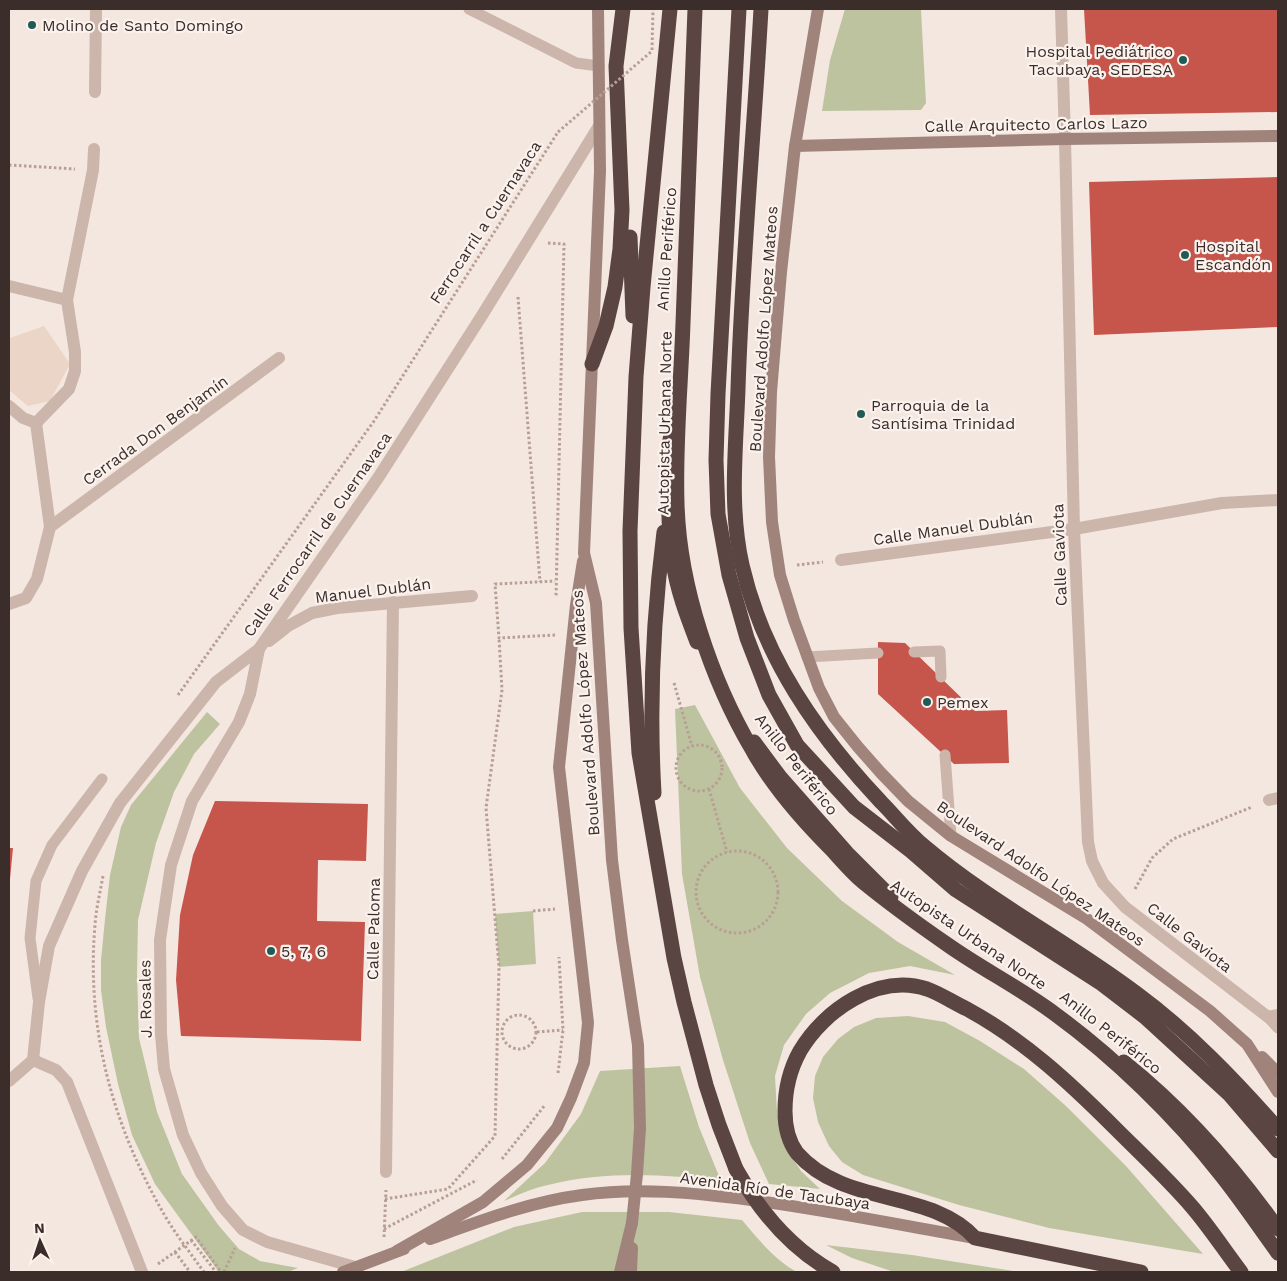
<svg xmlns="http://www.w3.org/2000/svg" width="1287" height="1281" font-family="'Work Sans',sans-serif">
	<rect width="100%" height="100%" fill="#f3e7e0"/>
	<g fill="#bdc39f">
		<path d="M845 9H923L921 10 926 103 921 110 822 111 830 60Z"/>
		<path d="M695 705 740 788 787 848 842 901 898 942 955 975 910 966 869 973 830 993 806 1014 784 1045 775 1076 777 1112 784 1145 801 1171 820 1189 769 1184 750 1143 723 1060 700 977 682 874 675 709Z"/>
		<path d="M207 712 220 724 194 754 174 792 156 843 138 920 137 973 139 1038 157 1112 182 1174 219 1226 239 1249 260 1261 298 1268 288 1272H219L155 1184 132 1135 118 1084 106 1027 101 990V960L105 919 110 875 121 827 131 805Z"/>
		<path d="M533 911 536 964 499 967 495 914Z"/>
		<path d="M908 1016 945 1022 980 1041 1024 1069 1066 1106 1126 1166 1203 1254 1049 1228 959 1205 863 1175 842 1162 829 1146 818 1122 813 1098 815 1076 823 1057 838 1039 854 1027 876 1018Z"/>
		<path d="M680 1066 699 1127 721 1181C663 1174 605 1171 548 1185 533 1188 518 1195 504 1201L545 1163 581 1114 600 1071Z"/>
		<path d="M582 1212H669L742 1220C758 1239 775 1260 797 1272H401L514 1227Z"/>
		<path d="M826 1245 912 1255 1019 1272H894L852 1258Z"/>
	</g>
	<path fill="#ebd5c7" d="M44 326 70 364 50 401 28 406 9 390V341L10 338Z"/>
	<g fill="#c6554b">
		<path d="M1084 9H1278V112L1090 115Z"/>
		<path d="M1278 177V327L1094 335 1089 182Z"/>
		<path d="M878 642 905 643 975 711 1007 710 1009 763 954 764 878 694Z"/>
		<path d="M215 801 368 804 366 861 318 860 317 921 365 922 361 1041 181 1036 176 980 180 915 193 855Z"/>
		<path d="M9 848H13L10 879H9Z"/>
	</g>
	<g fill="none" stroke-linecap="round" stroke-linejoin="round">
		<g stroke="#b89f95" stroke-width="3" stroke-dasharray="2.5 2.5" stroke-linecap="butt">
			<path d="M9 165 75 169"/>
			<path d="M548 243 564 244 556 597"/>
			<path d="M518 297 540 582"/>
			<path d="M797 565 823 562"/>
			<path d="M555 635 499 638 495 584 555 581"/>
			<path d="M674 683 692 746"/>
			<path d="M178 695 374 421 558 132"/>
			<circle cx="699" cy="768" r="23"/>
			<path d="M709 789 727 852"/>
			<circle cx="737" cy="892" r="41"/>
			<path d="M103 876C100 893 96 909 95 925 86 1030 113 1126 165 1216 177 1236 191 1254 204 1272"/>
			<path d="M1135 889 1152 858 1173 839 1252 807"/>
			<path d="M533 911 555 909"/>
			<circle cx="519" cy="1032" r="17"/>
			<path d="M537 1032 563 1030"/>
			<path d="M558 1073 563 1030 559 957"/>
			<path d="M502 1159 545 1105"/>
			<path d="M385 1199 448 1189 495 1136 499 967 486 808 502 690 499 638"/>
			<path d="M384 1229 477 1180"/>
			<path d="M384 1237 386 1190"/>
			<path d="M191 1240 216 1272"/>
			<path d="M175 1252 190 1272"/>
			<path d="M158 1264 196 1237 221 1272"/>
			<path d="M224 1272 235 1248"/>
		</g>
		<g stroke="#ccb5ab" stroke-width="11">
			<path d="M469 9 576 63 599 66"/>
			<path d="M914 652 940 651 941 677"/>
			<path d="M807 657 878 653"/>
			<path d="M945 755 951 836"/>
			<path d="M38 998 30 938 36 881 52 845 102 779"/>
			<path d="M1268 1017 1278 1028"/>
		</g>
		<g stroke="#ccb5ab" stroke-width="12">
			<path d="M1061 9 1065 139 1074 529 1088 842 1092 861 1103 883 1125 907 1268 1017 1278 1015"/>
			<path d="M95 92 96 9"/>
			<path d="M9 286 67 300"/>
			<path d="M9 406 23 418 36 423 69 389 75 371V352L67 300 93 170 94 149"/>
			<path d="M50 527 279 358"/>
			<path d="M841 560 1074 529 1222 503 1278 500"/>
			<path d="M9 604 26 598 37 579 50 527 36 423"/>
			<path d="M269 641 288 626 312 613 337 608 472 596"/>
			<path d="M259 649 250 694 239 722 192 801 171 865 160 940 161 1034 164 1069 183 1135 201 1173 222 1206 243 1230 267 1242 355 1267"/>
			<path d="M1269 800 1278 798"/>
			<path d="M33 1060 39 1002 49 946 82 871 120 803 216 682 259 649 378 478 481 317 599 126"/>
			<path d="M33 1060 56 1070 67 1082 142 1272"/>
			<path d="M9 1081 33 1060"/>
			<path d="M386 1172 393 602"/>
		</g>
		<g stroke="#a0847c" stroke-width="12">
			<path d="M598 9 600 171 584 553 596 603 612 860 622 940 638 1045 640 1128 637 1174"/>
			<path d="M818 9 795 146 781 272 771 392 769 457 772 522 780 575 794 620 819 688 834 717 858 747 881 773 908 801 951 836 1087 919 1210 1011 1247 1044 1278 1092"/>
			<path d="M795 146 1065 139 1278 136"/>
			<path d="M1262 1057 1278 1073"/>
			<path d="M430 1239C480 1221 529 1202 582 1195 638 1187 695 1193 751 1200 826 1210 900 1225 975 1238"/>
			<path d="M397 1251 483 1202 527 1165 557 1128 571 1098 584 1063 588 1023 559 767 576 605 583 561"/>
			<path d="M343 1272 404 1249"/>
			<path d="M620 1272 632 1223"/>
			<path d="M631 1272 632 1248"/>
		</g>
		<g stroke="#5b4542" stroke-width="15">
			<path d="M670 9 643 287 636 377 630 531 631 628 639 753 674 958 684 1002 706 1085 719 1125 736 1169"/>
			<path d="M761 9C754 135 742 262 738 389 736 447 729 507 742 565 763 657 817 734 881 802 895 816 908 833 924 846 990 902 1067 941 1136 993 1189 1032 1235 1080 1278 1129"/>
			<path d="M630 237 633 316"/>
			<path d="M592 364 606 326 615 287 620 249 622 210 616 66 623 9"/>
			<path d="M670 439C668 480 667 521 673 562 677 590 687 616 697 642"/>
			<path d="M754 742 780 777 847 853 891 897"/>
			<path d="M654 793C649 706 653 618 664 532"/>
			<path d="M1124 1062C1184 1110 1234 1167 1278 1229"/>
			<path d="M1141 1272 975 1238C931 1189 844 1207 797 1153 788 1141 785 1126 785 1111 785 1091 790 1069 800 1051 824 1010 878 973 927 989 941 994 954 1003 967 1009 1024 1040 1070 1083 1115 1128 1141 1154 1169 1180 1193 1208 1210 1228 1225 1251 1241 1272"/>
		</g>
		<path stroke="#b89f95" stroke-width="3" stroke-dasharray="2.5 2.5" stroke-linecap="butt" d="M558 132 652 51 653 9"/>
		<path stroke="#a0847c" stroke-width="12" d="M632 1223 637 1174"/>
		<g stroke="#5b4542" stroke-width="15">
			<path d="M695 9C691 113 687 218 683 323 681 383 675 443 677 503 679 585 711 680 753 751 773 787 803 821 832 850 842 861 852 873 863 882 890 904 919 925 948 945 982 969 1020 988 1055 1014 1114 1057 1176 1117 1221 1175 1241 1200 1259 1227 1278 1253"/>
			<path d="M739 9 718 394 716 460 718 514 729 575 747 638 769 695 797 745 854 807 911 851 956 890 1102 984 1145 1017 1230 1095 1278 1151"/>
			<path d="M736 1169C760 1212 790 1248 833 1272"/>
		</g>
	</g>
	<g fill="#1f5c56" stroke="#fbf2ed" stroke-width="2">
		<circle cx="32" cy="25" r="5"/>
		<circle cx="1183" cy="60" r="5"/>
		<circle cx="1185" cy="255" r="5"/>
		<circle cx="861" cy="414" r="5"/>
		<circle cx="927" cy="702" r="5"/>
		<circle cx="271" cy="951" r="5"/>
	</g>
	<g text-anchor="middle" stroke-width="4.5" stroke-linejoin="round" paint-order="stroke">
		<g font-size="16" fill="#3a2d2a" stroke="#fbf2ed" text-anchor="start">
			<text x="42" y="31">Molino de Santo Domingo</text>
			<text x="1173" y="57" text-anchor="end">Hospital Pediátrico<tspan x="1173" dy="18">Tacubaya, SEDESA</tspan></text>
			<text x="1195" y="252">Hospital<tspan x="1195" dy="18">Escandón</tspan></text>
			<text x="871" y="411">Parroquia de la<tspan x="871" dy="18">Santísima Trinidad</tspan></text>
			<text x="937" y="708">Pemex</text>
			<text x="281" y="957">5, 7, 6</text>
		</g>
		<g font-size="16" fill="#3a2d2a" stroke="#fbf2ed">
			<text transform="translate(1036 124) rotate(-1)" y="6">Calle Arquitecto Carlos Lazo</text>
			<text transform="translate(485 222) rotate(-57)" y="6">Ferrocarril a Cuernavaca</text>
			<text transform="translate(666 249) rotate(-86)" y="6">Anillo Periférico</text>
			<text transform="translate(763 329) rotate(-86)" y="6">Boulevard Adolfo López Mateos</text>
			<text transform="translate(664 423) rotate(-89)" y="6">Autopista Urbana Norte</text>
			<text transform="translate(155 430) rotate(-36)" y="6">Cerrada Don Benjamín</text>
			<text transform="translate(953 528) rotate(-8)" y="6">Calle Manuel Dublán</text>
			<text transform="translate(317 534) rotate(-55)" y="6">Calle Ferrocarril de Cuernavaca</text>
			<text transform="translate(1059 555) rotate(-92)" y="6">Calle Gaviota</text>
			<text transform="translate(373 590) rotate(-7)" y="6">Manuel Dublán</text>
			<text transform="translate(585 713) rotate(-94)" y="6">Boulevard Adolfo López Mateos</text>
			<text transform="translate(797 764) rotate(52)" y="6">Anillo Periférico</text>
			<text transform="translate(1041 873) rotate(34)" y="6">Boulevard Adolfo López Mateos</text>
			<text transform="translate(373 929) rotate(-89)" y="6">Calle Paloma</text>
			<text transform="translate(969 934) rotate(34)" y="6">Autopista Urbana Norte</text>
			<text transform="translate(1190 937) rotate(38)" y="6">Calle Gaviota</text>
			<text transform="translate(145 999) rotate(-91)" y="6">J. Rosales</text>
			<text transform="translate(1111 1032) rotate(38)" y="6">Anillo Periférico</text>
			<text transform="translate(775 1190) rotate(8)" y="6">Avenida Río de Tacubaya</text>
		</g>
	</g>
	<rect width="1287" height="1281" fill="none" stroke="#3a2d2a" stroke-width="20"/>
	<g transform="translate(40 1241) rotate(357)" stroke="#fbf2ed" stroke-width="4" paint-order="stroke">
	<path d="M0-4L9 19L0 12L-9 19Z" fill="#3a2d2a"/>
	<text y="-8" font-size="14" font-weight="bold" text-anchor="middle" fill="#3a2d2a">N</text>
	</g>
</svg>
